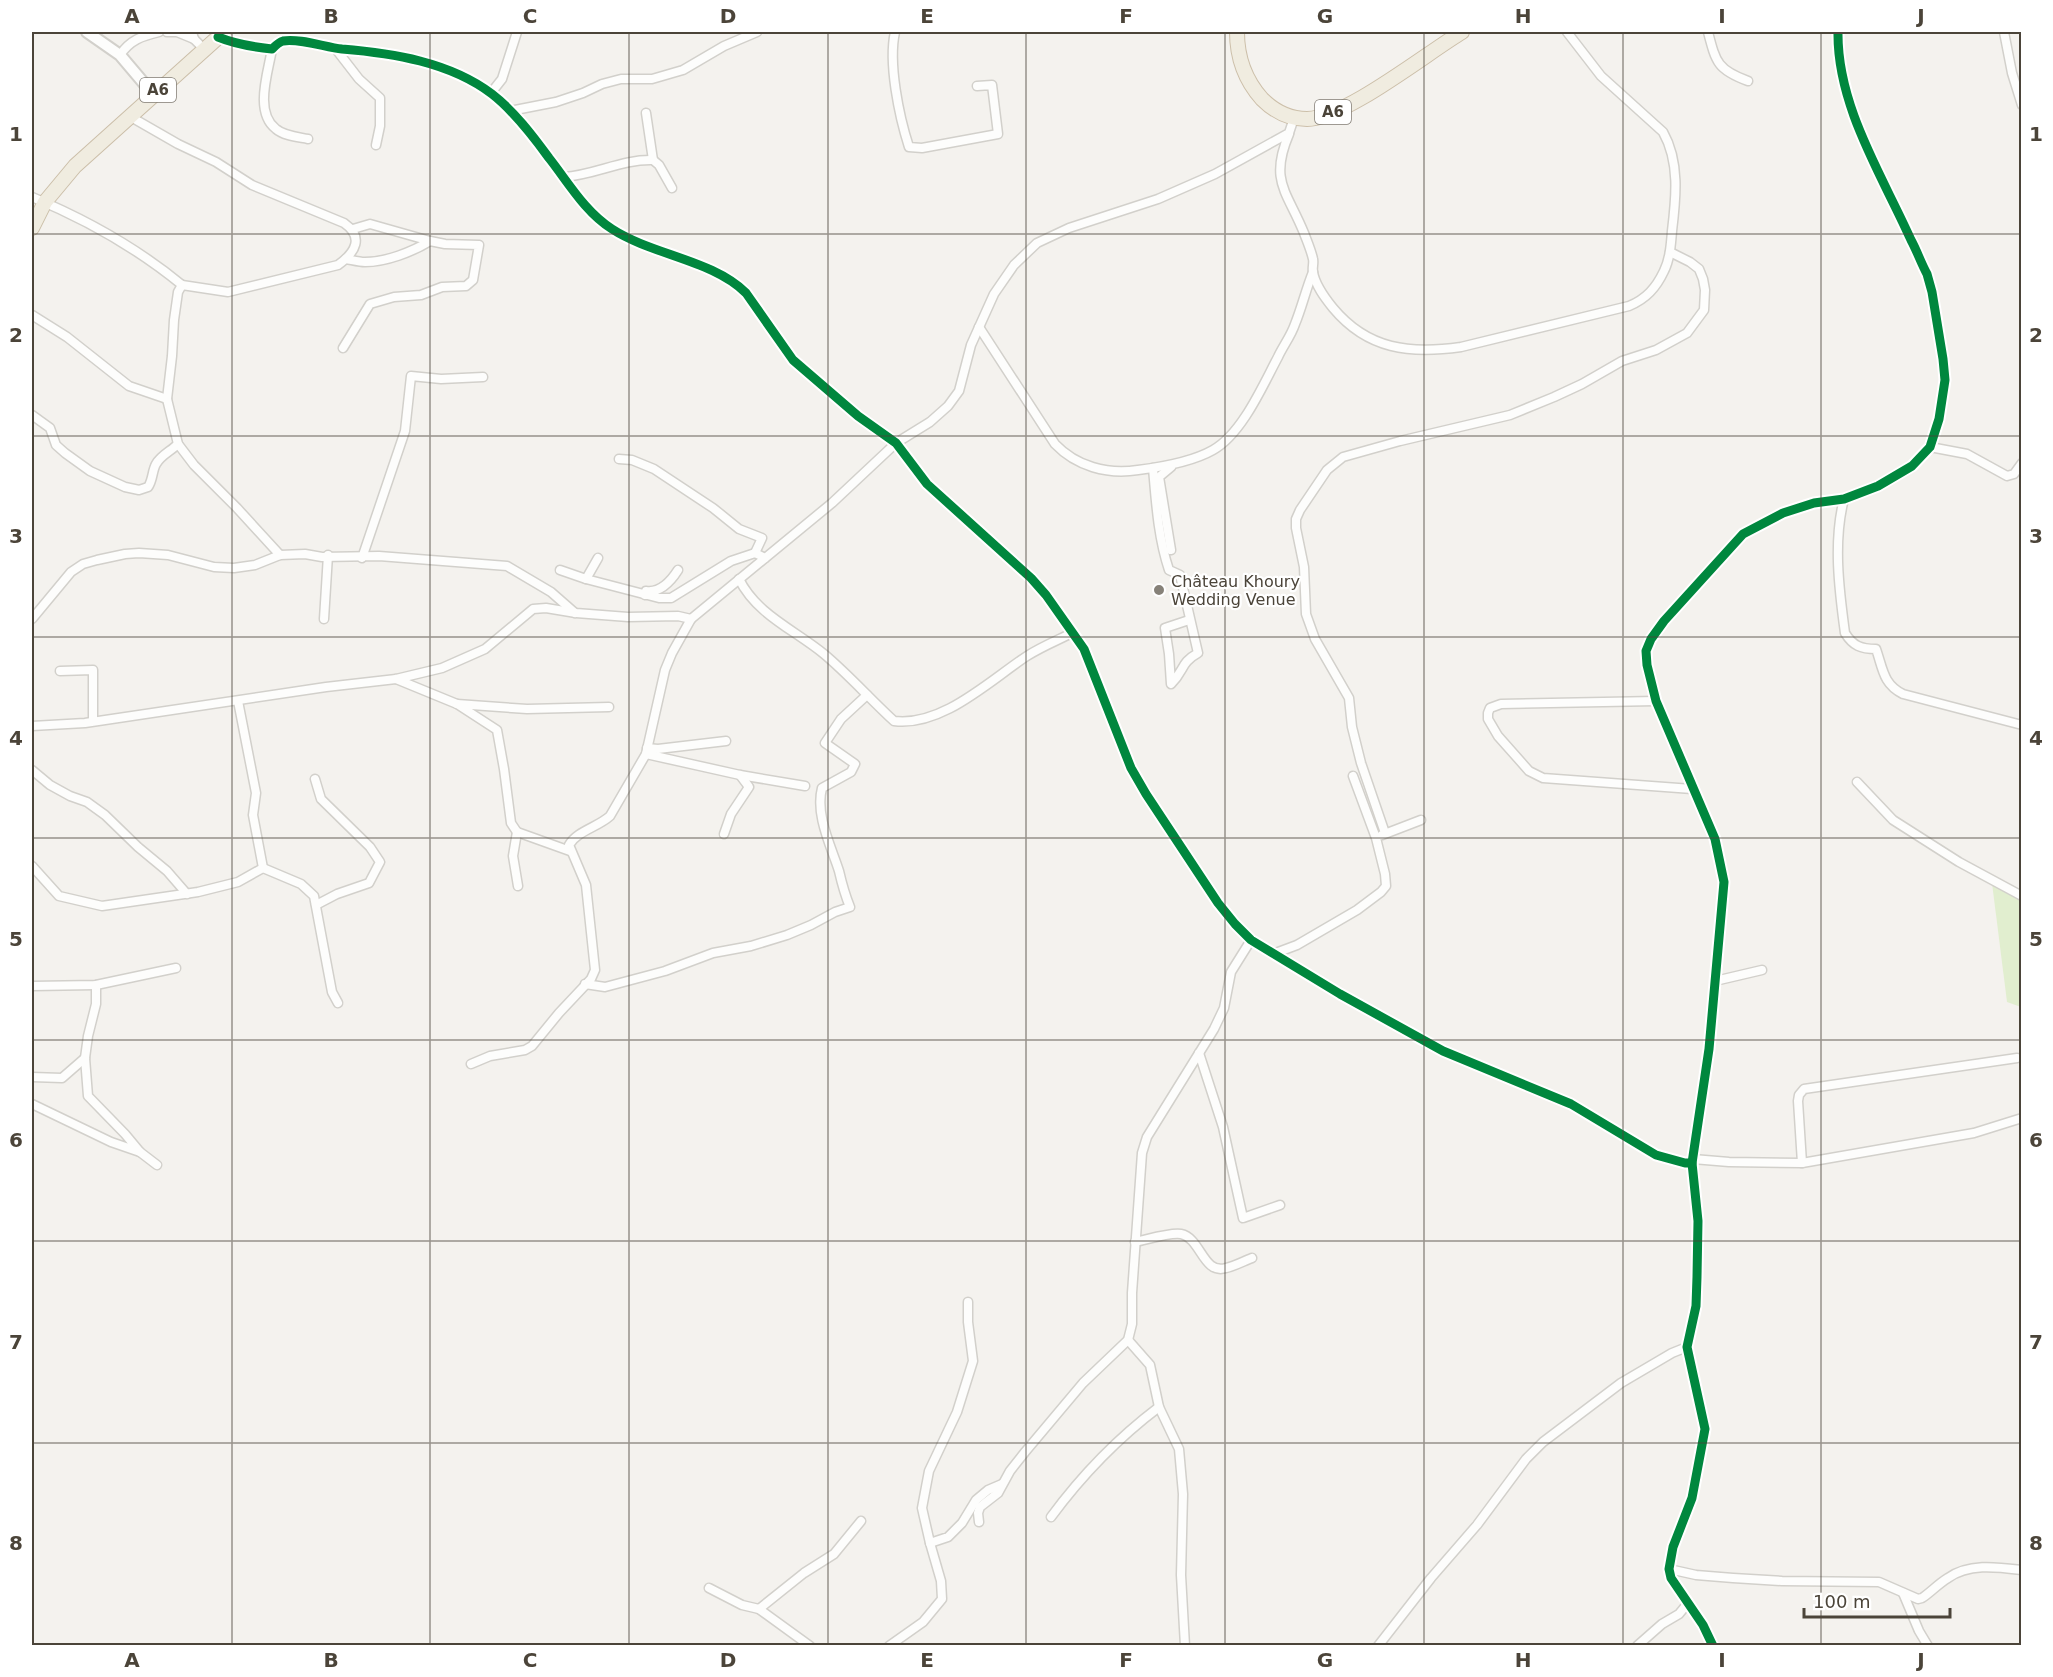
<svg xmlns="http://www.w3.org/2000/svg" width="2053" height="1677" font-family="'DejaVu Sans',sans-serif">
	<rect width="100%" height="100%" fill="#f4f2ee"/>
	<path fill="#e1eecf" d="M1992 883 2021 900V1007L2007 1002Z"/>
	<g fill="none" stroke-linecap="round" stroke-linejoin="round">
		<defs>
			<g id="minor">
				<path d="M167 32H177L194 39"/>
				<path d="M192 32 194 39 204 49"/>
				<path d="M895 32C888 63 899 116 909 147L922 148 998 134 992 85 977 86"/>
				<path d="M1708 32C1716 63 1718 70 1748 81"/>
				<path d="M2004 32 2012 73 2022 105"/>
				<path d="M218 37C235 44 253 47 272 49 275 46 279 42 283 41 299 38 325 47 342 49 392 53 450 62 492 94 514 111 533 136 549 158 568 182 585 212 612 229 652 255 713 260 746 293L793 360 858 416 896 443 927 484 1031 578 1046 595 1084 649 1131 768 1146 794 1218 903 1235 924 1251 940 1340 994 1443 1051 1571 1104 1656 1155 1685 1163H1692"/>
				<path d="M335 48 359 79 380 98V126L376 145"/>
				<path d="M272 49C268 73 254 112 276 129 284 136 298 137 308 139"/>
				<path d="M120 55C130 40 142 36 159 32"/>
				<path d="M491 93 502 79 517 32"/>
				<path d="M510 111 556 102 583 93 602 84 621 79H652L683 70 724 46 757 32"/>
				<path d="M646 113 653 160"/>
				<path d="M131 117 178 144 216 162 252 185 344 223C364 237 356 252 338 265L228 292 182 285"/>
				<path d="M1289 134C1269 181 1287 191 1304 233 1307 241 1311 250 1313 259 1314 263 1312 268 1313 272 1315 285 1325 298 1333 308 1368 350 1410 354 1461 347L1629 306C1646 299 1656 288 1664 271 1670 259 1671 244 1672 231 1676 198 1680 162 1663 132L1601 76 1567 32"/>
				<path d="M564 177C595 175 622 159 653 160L659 165 672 188"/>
				<path d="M32 197C85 219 137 248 182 285L178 292 174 320 172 356 167 399 178 444 194 465 237 508 280 555"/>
				<path d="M346 259C352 260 359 262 365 262 386 262 412 252 430 241L370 224 353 229"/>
				<path d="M32 315 67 337 129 386 167 399"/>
				<path d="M979 327 1055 444C1076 466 1107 475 1138 470 1162 467 1192 462 1213 450 1242 434 1263 385 1278 357 1283 346 1291 336 1295 324 1302 307 1306 289 1313 272"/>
				<path d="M343 348 370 304 394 297 421 295 442 287 466 286 473 280 479 245 445 244 430 241"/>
				<path d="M32 415 50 428 56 445 65 453 90 471 125 487 139 490 148 487C153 480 152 471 156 464 161 455 171 451 178 444"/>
				<path d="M1930 447 1967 454 2007 476 2014 474 2022 463"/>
				<path d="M619 459 632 460 654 469 713 508 739 529 762 538 755 553"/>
				<path d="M1171 467 1159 477 1171 550"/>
				<path d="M1153 468C1156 502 1158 537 1169 570L1180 575 1198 653C1180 663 1185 670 1171 684L1169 654 1165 628 1189 620"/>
				<path d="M1844 499C1833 541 1839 589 1845 633 1853 646 1861 649 1876 649 1883 669 1883 684 1903 694L2022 725"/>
				<path d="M362 558 405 431 411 376 441 379 483 377"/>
				<path d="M598 558 586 579 659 598H671L731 561 755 553 765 558"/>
				<path d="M560 570 586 579"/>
				<path d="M739 579C757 615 795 630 824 654 849 675 870 699 894 721 942 727 989 681 1027 656 1041 647 1058 640 1072 633"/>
				<path d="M645 595 646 591C660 593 671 581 678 570"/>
				<path d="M32 619 71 572 83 564 97 560 125 554 139 553 168 555 214 567 234 568 255 565 280 555 305 554 322 557 379 556 507 566 551 592 575 613"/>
				<path d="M324 619 328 555"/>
				<path d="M60 671 93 670V721"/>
				<path d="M396 679 457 704 497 730 504 769 511 823 517 832 570 851"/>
				<path d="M1656 701 1501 704 1490 708 1488 713V719L1498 736 1529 771 1543 778 1692 789"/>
				<path d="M457 704 527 709 609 707"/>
				<path d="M32 726 85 723 326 687 396 679 442 668 485 649 533 609 546 608 576 613 628 617 678 616 691 619 832 503 896 443 930 422 948 406 959 391 971 345 994 294 1014 265 1037 243 1069 228 1158 199 1215 174 1289 133 1294 118"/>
				<path d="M647 748 658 749 726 741"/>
				<path d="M646 754 740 775 805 786"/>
				<path d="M32 770 50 785 70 796 87 802 105 815 138 847 167 871 187 894"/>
				<path d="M315 779 321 799 370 847 380 862 369 883 337 894 316 905"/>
				<path d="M1857 782 1893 820 1959 862 2022 896"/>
				<path d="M517 832 513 856 518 886"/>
				<path d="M1385 833 1361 763 1352 727 1349 698 1315 639 1306 614 1304 567 1296 528V519L1300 510 1327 470 1343 457 1400 441 1510 415 1554 397 1582 384 1622 361 1656 350 1687 333 1704 310 1705 290 1703 279 1699 269 1690 262 1670 252"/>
				<path d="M724 834 731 814 749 787 740 775"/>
				<path d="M1382 835 1421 820"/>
				<path d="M32 866 59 896 102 906 198 892 238 882 263 868 253 815 256 793 238 701"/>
				<path d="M263 868 301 884 314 896 332 992 338 1003"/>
				<path d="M1273 954 1297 945 1357 910 1381 892 1386 886 1385 874 1376 838 1353 776"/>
				<path d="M1715 981 1762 970"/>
				<path d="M585 984 605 987 665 971 713 953 751 946 787 935 811 925 835 912 850 907C845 895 842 884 839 871 831 846 815 815 822 788L851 772 855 764 825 743 841 719 867 695"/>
				<path d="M32 986 96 985 176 968"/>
				<path d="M1199 1053 1223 1127 1243 1218 1280 1205"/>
				<path d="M471 1064 490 1056 525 1050 532 1046 559 1013 591 979 595 970 586 885 569 845C577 831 598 827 610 816L646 754 665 670 672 653 691 619"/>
				<path d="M32 1077 62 1078 85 1058"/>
				<path d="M32 1104 111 1142 140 1152 125 1134 88 1096 85 1058 88 1036 96 1004V985"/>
				<path d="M140 1152 157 1165"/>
				<path d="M1693 1159 1729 1162 1802 1163 1974 1133 2022 1118"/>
				<path d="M1802 1163 1798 1101 1799 1095 1804 1089 2017 1058"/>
				<path d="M1135 1242C1146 1240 1170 1232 1181 1234 1201 1238 1203 1275 1226 1268 1235 1266 1244 1261 1252 1258"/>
				<path d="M968 1302V1322L973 1361 957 1412 929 1471 922 1508 930 1543 948 1537 962 1523 976 1500 988 1490 1002 1484"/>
				<path d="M1128 1340 1150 1365 1159 1407 1179 1449 1183 1494 1181 1575 1185 1646"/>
				<path d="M1051 1517C1082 1475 1118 1438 1159 1407"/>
				<path d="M979 1522 978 1513 980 1507 998 1493 1010 1471 1025 1452 1083 1383 1128 1340 1132 1324V1293L1142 1153 1147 1137 1214 1029 1224 1008 1231 972 1251 940"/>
				<path d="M1669 1569 1696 1575 1733 1578 1782 1581 1879 1582 1918 1599 1922 1598C1931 1592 1938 1584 1948 1578 1969 1563 1997 1567 2022 1570"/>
				<path d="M709 1588 742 1605 759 1609 810 1646"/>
				<path d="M1903 1593 1919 1631 1928 1646"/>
				<path d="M759 1609 804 1573 834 1554 861 1521"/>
				<path d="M889 1646 923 1622 942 1599 941 1581 930 1543"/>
				<path d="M1378 1646 1431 1578 1477 1525 1526 1459 1543 1442 1621 1383 1672 1353 1687 1347"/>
				<path d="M1637 1646 1662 1624 1679 1614 1688 1603"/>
				<path d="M1713 1646 1703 1625 1671 1578 1669 1569 1673 1547 1692 1498 1705 1429 1687 1347 1696 1306 1697 1277 1698 1221 1692 1163 1709 1049 1724 882 1715 839 1656 701 1647 665 1646 651 1651 639 1664 621 1743 534 1783 513 1814 503 1844 499 1878 486 1912 466 1930 447 1939 419 1945 380 1943 359 1932 292 1927 274C1921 263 1917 251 1911 240 1882 175 1837 106 1838 32"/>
			</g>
			<path id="tertiary" d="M87 32 120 55 153 94"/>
			<g id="trunk">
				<path d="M1237 32C1237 56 1245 80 1262 99 1274 111 1290 119 1307 119 1344 119 1427 53 1462 32"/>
				<path d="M32 228 45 202 75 166 224 32"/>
			</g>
		</defs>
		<use href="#minor" stroke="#d2d0cb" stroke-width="11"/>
		<use href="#tertiary" stroke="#d2d0cb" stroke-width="14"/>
		<use href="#trunk" stroke="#ccbfa9" stroke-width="16"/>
		<use href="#minor" stroke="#fdfdfc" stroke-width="8"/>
		<use href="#tertiary" stroke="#fdfdfc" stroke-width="10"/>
		<use href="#trunk" stroke="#f0ece0" stroke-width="14"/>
		<defs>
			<g id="cycleway">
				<path d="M218 37C235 44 253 47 272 49 275 46 279 42 283 41 299 38 325 47 342 49 392 53 450 62 492 94 514 111 533 136 549 158 568 182 585 212 612 229 652 255 713 260 746 293L793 360 858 416 896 443 927 484 1031 578 1046 595 1084 649 1131 768 1146 794 1218 903 1235 924 1251 940 1340 994 1443 1051 1571 1104 1656 1155 1685 1163H1692"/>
				<path d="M1713 1646 1703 1625 1671 1578 1669 1569 1673 1547 1692 1498 1705 1429 1687 1347 1696 1306 1697 1277 1698 1221 1692 1163 1709 1049 1724 882 1715 839 1656 701 1647 665 1646 651 1651 639 1664 621 1743 534 1783 513 1814 503 1844 499 1878 486 1912 466 1930 447 1939 419 1945 380 1943 359 1932 292 1927 274C1921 263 1917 251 1911 240 1882 175 1837 106 1838 32"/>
			</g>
		</defs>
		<use href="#cycleway" stroke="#fff" stroke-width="13"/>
		<use href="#cycleway" stroke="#00873e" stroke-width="9"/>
	</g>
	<path fill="none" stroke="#4b4439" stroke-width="1.5" stroke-opacity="0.55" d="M232 32V1646M430 32V1646M629 32V1646M828 32V1646M1026 32V1646M1225 32V1646M1424 32V1646M1623 32V1646M1821 32V1646M32 234H2022M32 436H2022M32 637H2022M32 838H2022M32 1040H2022M32 1241H2022M32 1443H2022"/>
	<circle fill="#868178" stroke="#fff" stroke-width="2" cx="1159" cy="590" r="6"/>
	<g text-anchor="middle" stroke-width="4.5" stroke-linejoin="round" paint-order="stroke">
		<g fill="#fff" stroke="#817c74" stroke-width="1.5">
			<rect x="140" y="78" width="36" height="24" rx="4.5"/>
			<rect x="1315" y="100" width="36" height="24" rx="4.5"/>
		</g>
		<g font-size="15" font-weight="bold" fill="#4b4439">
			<text x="158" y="95">A6</text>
			<text x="1333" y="117">A6</text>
		</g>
		<g font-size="16" fill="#4b4439" stroke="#fff" text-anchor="start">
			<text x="1171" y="587">Château Khoury<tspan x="1171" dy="18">Wedding Venue</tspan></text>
		</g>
	</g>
	<rect width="2053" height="1677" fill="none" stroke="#ffffff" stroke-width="66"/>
	<path d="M1804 1608v9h146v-9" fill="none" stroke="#4b4439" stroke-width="3"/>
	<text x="1813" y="1608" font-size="18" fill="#4b4439" stroke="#ffffff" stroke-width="4.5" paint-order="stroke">100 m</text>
	<rect x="33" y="33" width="1987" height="1611" fill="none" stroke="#4b4439" stroke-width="2"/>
	<g font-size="20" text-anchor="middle" font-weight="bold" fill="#4b4439">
		<text x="132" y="23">A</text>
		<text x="331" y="23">B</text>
		<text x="530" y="23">C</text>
		<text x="728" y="23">D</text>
		<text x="927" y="23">E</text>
		<text x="1126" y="23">F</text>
		<text x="1325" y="23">G</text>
		<text x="1523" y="23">H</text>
		<text x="1722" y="23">I</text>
		<text x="1921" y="23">J</text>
		<text x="16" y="141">1</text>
		<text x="2036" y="141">1</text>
		<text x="16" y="342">2</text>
		<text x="2036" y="342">2</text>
		<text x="16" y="543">3</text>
		<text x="2036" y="543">3</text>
		<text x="16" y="745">4</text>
		<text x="2036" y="745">4</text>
		<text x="16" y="946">5</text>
		<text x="2036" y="946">5</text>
		<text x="16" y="1147">6</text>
		<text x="2036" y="1147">6</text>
		<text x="16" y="1349">7</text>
		<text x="2036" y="1349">7</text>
		<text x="16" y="1550">8</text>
		<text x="2036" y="1550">8</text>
		<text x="132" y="1667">A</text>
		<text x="331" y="1667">B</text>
		<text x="530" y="1667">C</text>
		<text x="728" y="1667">D</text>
		<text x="927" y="1667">E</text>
		<text x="1126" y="1667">F</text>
		<text x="1325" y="1667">G</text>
		<text x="1523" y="1667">H</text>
		<text x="1722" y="1667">I</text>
		<text x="1921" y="1667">J</text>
	</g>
</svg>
